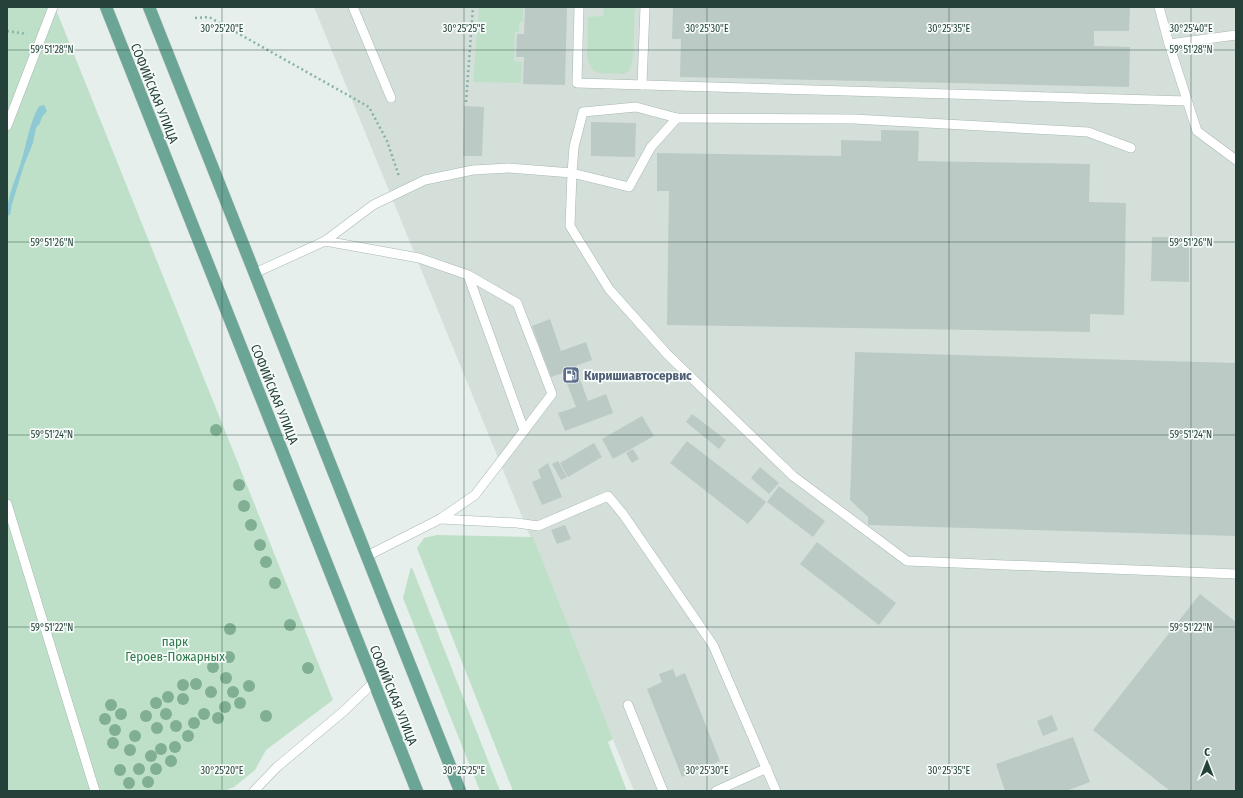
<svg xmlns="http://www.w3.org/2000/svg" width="1243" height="798" font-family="'Fira Sans Condensed',sans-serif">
	<rect width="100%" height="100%" fill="#e6efeb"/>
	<path fill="#d4dfda" d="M314 7H1236V791H634Z"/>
	<g fill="#bfe0c8">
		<path d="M7 7H55L333 700 266 750 255 770 234 787 224 791H7Z"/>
		<path d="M479 7H523V21L519 23V32H515L514 61 522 62 521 83 473 82Z"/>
		<path d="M604 7H635L633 59 631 67 629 71 624 74 599 73 593 70 587 59 588 17 603 16Z"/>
		<path d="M437 535 533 537 613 739 608 742 627 791H513L417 548 424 538Z"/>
		<path d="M411 567 413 570 500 791H480L403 598Z"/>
	</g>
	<path fill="#8ec9d4" d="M44 105 47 111 42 117 40 123 36 128 33 143 24 165 12 204 10 215 7 216C7 196 15 181 21 162 27 143 29 124 39 106Z"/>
	<g fill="#bbcac4">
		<path d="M525 7H567L565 85 523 84 524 57H516L517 34H524Z"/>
		<path d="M673 7H1130L1129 31H1094V46L1130 47 1129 87 680 77 681 39H672Z"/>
		<path d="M464 106 484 107 482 156H463Z"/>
		<path d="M591 122 636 123 635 157 591 156Z"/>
		<path d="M881 130 919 131 918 161 1090 164 1089 202 1126 203 1124 315 1090 314V332L667 325 669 191H657V153L841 156V140L881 141Z"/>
		<path d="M1152 237H1189V282L1151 281Z"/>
		<path d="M550 319 561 351 586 342 592 360 575 366 588 401 606 394 613 413 565 431 558 413 576 407 563 373 551 377 532 326Z"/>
		<path d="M855 352 1236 363V536L868 525V517L850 500Z"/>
		<path d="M692 414 726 440 719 449 686 422Z"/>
		<path d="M642 416 654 436 613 459 602 439Z"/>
		<path d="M687 441 766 502 748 524 670 463Z"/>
		<path d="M594 443 602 457 568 477 560 463Z"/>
		<path d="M633 449 639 459 632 463 626 453Z"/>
		<path d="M558 461 567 477 561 480 552 464Z"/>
		<path d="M548 463 562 497 542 505 532 482 541 478 538 470Z"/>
		<path d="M760 467 779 483 769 494 751 478Z"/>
		<path d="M779 486 825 521 813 537 767 502Z"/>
		<path d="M565 525 571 539 557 544 551 530Z"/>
		<path d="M817 542 896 603 879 625 800 564Z"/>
		<path d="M1200 594 1236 622V791H1170L1093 730Z"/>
		<path d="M673 669 676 677 685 673 720 761 682 777 647 689 662 682 659 674Z"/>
		<path d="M1052 715 1058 730 1043 736 1037 721Z"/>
		<path d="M1073 737 1090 782 1066 791H1005L996 764Z"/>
	</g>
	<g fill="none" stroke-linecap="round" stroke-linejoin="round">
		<defs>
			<g id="lane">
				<path d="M353 7 391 98"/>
				<path d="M579 7 577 83 1187 101"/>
				<path d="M1159 7 1169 44 1197 131 1236 160"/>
				<path d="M1169 44 1236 35"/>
				<path d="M642 85 645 7"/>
				<path d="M7 126 53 7"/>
				<path d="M1131 148 1088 132 854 119 677 118 636 107 583 112 574 147 572 173 570 226 609 289 667 354 793 476 907 561 1236 574"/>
				<path d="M325 241 419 258 468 275 517 303 552 394 475 495 440 519 367 556"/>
				<path d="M255 273 325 241 373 205 425 180 473 170 509 168 572 173 629 187 651 147 677 118"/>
				<path d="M468 275 524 430"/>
				<path d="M7 504 95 791"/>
				<path d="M440 519 517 523 538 526 608 496 623 514 713 645 776 791"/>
				<path d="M628 705 663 791"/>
				<path d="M254 791 277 767 344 711 374 682"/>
				<path d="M716 791 767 768"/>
			</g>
			<g id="primary">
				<path d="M106 7 417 791"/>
				<path d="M149 7 460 791"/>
			</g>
		</defs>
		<use href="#lane" stroke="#a8b8b2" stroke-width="10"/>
		<use href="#primary" stroke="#c2cac8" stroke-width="13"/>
		<g stroke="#86b3a5" stroke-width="2.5" stroke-dasharray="2 3" stroke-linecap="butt">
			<path d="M195 18 209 17 369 107 387 141 399 176"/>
			<path d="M7 31 27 34"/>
			<path d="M466 102 473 7"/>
		</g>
		<use href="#lane" stroke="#fff" stroke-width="9"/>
		<use href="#primary" stroke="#6aa596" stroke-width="12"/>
	</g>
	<g fill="#80af93">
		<circle cx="216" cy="430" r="6"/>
		<circle cx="239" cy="485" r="6"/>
		<circle cx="244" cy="506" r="6"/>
		<circle cx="251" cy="525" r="6"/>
		<circle cx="260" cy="545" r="6"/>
		<circle cx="266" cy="562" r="6"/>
		<circle cx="275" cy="583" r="6"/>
		<circle cx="290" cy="625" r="6"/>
		<circle cx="230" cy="629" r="6"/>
		<circle cx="229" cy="657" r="6"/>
		<circle cx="213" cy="667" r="6"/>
		<circle cx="308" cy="668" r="6"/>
		<circle cx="226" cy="678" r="6"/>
		<circle cx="196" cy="684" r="6"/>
		<circle cx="183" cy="685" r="6"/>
		<circle cx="249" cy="686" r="6"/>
		<circle cx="211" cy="692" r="6"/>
		<circle cx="233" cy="692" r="6"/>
		<circle cx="168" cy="697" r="6"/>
		<circle cx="183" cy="699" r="6"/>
		<circle cx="156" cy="703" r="6"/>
		<circle cx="240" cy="703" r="6"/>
		<circle cx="111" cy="705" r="6"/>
		<circle cx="225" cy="707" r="6"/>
		<circle cx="121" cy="714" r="6"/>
		<circle cx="166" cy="714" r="6"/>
		<circle cx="204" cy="714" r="6"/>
		<circle cx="146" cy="716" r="6"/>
		<circle cx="266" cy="716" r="6"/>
		<circle cx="218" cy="718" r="6"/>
		<circle cx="105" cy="719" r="6"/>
		<circle cx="194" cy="723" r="6"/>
		<circle cx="176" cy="726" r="6"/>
		<circle cx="157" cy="728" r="6"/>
		<circle cx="115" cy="730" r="6"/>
		<circle cx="135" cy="736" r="6"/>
		<circle cx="188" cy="736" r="6"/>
		<circle cx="113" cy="743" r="6"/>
		<circle cx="175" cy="747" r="6"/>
		<circle cx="161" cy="749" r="6"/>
		<circle cx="130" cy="750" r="6"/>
		<circle cx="151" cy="756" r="6"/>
		<circle cx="171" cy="761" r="6"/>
		<circle cx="139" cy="769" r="6"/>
		<circle cx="156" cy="769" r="6"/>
		<circle cx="120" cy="770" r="6"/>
		<circle cx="148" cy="782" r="6"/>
		<circle cx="129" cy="783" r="6"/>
	</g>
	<path fill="none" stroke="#24423a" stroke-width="1" stroke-opacity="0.45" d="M222 7V791M464 7V791M707 7V791M949 7V791M1191 7V791M7 50H1236M7 242H1236M7 435H1236M7 627H1236"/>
	<defs>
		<symbol id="fuel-square" viewBox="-11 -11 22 22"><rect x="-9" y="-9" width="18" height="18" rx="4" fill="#5c6f8a" stroke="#f7fbf9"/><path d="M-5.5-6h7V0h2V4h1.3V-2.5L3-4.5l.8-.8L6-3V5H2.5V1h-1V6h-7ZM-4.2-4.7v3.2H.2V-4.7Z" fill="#fff"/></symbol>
	</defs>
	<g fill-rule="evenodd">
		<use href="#fuel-square" x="561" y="365" width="20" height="20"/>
	</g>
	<g text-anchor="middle" stroke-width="3.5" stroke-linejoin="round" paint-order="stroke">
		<g font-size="13" fill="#24423a" stroke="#f7fbf9">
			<text transform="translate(155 93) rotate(68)" y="5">СОФИЙСКАЯ УЛИЦА</text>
			<text transform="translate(275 394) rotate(68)" y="5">СОФИЙСКАЯ УЛИЦА</text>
			<text transform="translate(394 695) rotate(68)" y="5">СОФИЙСКАЯ УЛИЦА</text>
		</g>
		<g font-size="13" font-weight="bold" fill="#4e5e75" stroke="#f7fbf9" text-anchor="start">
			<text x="584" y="380">Киришиавтосервис</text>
		</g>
		<g font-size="13" fill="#2d7a4b" stroke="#f7fbf9">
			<text x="175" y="646">парк<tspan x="175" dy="15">Героев-Пожарных</tspan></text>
		</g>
	</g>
	<g font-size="10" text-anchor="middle" fill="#24423a" stroke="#f7fbf9" stroke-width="3.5" stroke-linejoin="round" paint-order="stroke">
		<text x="222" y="32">30°25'20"E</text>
		<text x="464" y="32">30°25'25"E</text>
		<text x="707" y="32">30°25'30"E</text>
		<text x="949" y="32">30°25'35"E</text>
		<text x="1191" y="32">30°25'40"E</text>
		<text x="52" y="53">59°51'28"N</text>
		<text x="1191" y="53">59°51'28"N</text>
		<text x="52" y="246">59°51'26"N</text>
		<text x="1191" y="246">59°51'26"N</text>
		<text x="52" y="438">59°51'24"N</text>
		<text x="1191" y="438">59°51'24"N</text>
		<text x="52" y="631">59°51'22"N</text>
		<text x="1191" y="631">59°51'22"N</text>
		<text x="222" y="774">30°25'20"E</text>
		<text x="464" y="774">30°25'25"E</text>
		<text x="707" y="774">30°25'30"E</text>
		<text x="949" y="774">30°25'35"E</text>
	</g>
	<rect width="1243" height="798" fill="none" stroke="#24423a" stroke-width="16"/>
	<g transform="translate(1207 762)" stroke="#f7fbf9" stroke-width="3" paint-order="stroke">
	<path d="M0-3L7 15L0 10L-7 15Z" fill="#24423a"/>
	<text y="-6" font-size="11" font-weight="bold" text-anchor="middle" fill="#24423a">С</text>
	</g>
</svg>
